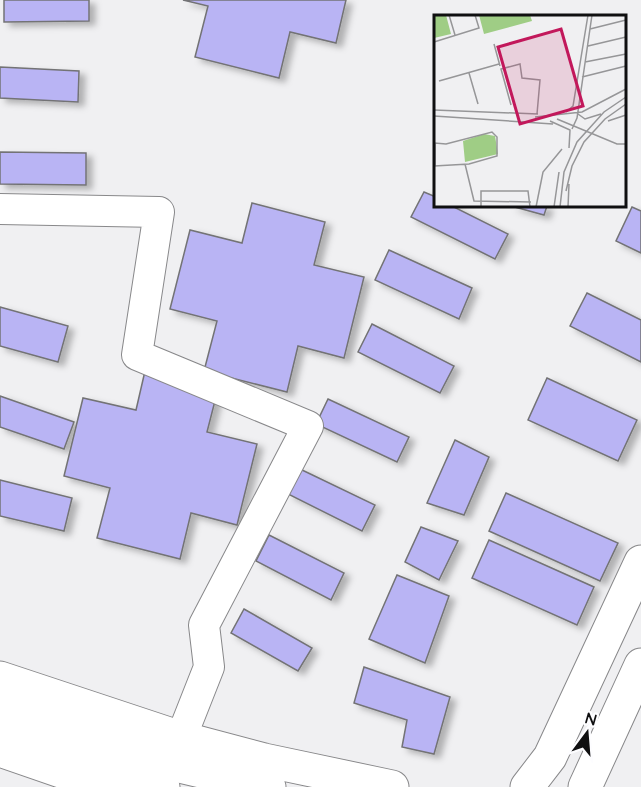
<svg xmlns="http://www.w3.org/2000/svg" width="641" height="787" font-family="Quicksand,sans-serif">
	<defs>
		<filter id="shadow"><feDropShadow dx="6" dy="4" stdDeviation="3" flood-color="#0004"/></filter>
	</defs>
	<rect width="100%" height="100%" fill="#f0f0f2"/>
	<g fill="#b9b4f4" stroke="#737375" stroke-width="1.5" filter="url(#shadow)">
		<path d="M4 0H89V21L4 22Z"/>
		<path d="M183 0H346L336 43 290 32 279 78 195 57 208 6Z"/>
		<path d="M0 67 79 71 78 102 0 98Z"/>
		<path d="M0 152 86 153V185L0 184Z"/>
		<path d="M424 192 436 197V206H452L508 234 495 259 411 217Z"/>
		<path d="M252 203 325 222 314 265 364 277 344 358 298 346 287 392 204 371 217 321 170 309 190 230 242 243Z"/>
		<path d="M511 206H547L544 215Z"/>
		<path d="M632 207 641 211V253L616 241Z"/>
		<path d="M389 250 472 288 459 319 375 280Z"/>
		<path d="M587 293 641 320V362L570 326Z"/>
		<path d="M0 307 68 326 58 362 0 346Z"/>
		<path d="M372 324 454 366 440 393 358 352Z"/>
		<path d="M145 371 218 389 207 432 257 444 237 525 191 513 180 559 97 538 110 488 64 476 83 398 136 410Z"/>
		<path d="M547 378 637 420 618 461 528 420Z"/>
		<path d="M0 396 74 422 64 449 0 427Z"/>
		<path d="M328 399 409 437 397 462 316 424Z"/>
		<path d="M455 440 489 457 464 515 427 503Z"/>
		<path d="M300 469 375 505 362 531 288 494Z"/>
		<path d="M0 480 72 498 64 531 0 516Z"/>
		<path d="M506 493 618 543 600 581 489 531Z"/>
		<path d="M421 527 458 541 439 580 405 562Z"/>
		<path d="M269 535 344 573 331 600 256 561Z"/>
		<path d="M489 540 594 587 577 625 472 578Z"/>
		<path d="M397 575 449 596 425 663 369 639Z"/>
		<path d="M244 609 312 648 298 671 231 633Z"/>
		<path d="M364 667 450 697 434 754 402 747 407 720 354 703Z"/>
	</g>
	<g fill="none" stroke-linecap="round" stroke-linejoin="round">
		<defs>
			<path id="minor" d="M0 209 159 212 137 355 308 426 204 625 209 667 181 738"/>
			<g id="secondary">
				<path d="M0 678 181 738 264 760 392 787"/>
				<path d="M0 750 107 787"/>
				<path d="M527 787 550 757 641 562"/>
				<path d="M585 787 641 665"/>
			</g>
			<g id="primary">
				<path d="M0 705 154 760"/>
				<path d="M0 732 163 787"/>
			</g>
			<path id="trunk" d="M154 760 269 787"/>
		</defs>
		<use href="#minor" stroke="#88888a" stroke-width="32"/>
		<use href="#secondary" stroke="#88888a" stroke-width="35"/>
		<use href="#primary" stroke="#88888a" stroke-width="35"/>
		<use href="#trunk" stroke="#88888a" stroke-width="35"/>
		<use href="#minor" stroke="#fff" stroke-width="30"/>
		<use href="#secondary" stroke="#fff" stroke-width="33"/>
		<use href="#primary" stroke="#fff" stroke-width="33"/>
		<use href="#trunk" stroke="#fff" stroke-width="33"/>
	</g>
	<g transform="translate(434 15)">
		<rect width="192" height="192" fill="#f0f0f2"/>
		<path d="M0 0H12L17 19 0 23ZM45 0H96L98 6 50 19ZM50 119 61 121 64 139 31 147 29 126Z" fill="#9fcd85"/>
		<path fill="none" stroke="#969698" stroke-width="1.5" d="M15 0 21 20M156 14 192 5M0 27 45 13 41 0M60 29 66 51M154 31 192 22M151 47 192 39M35 58 44 89M148 62 192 51M5 66 65 49M77 90 67 54 86 49 88 63 106 65 103 99M0 95 104 99M132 97 139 91 154 0M144 99 151 104 167 99M0 101 119 109M101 102 148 97 192 74M123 104 183 129H192M116 106 136 115 135 133M174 106 192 100M138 114 143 103 158 0M31 149 40 186 97 187M0 151 35 149 63 141V122L58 117 12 129 1 128V151M132 176 138 151 150 127 171 104 192 89M47 192V176H94L96 192M102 192 109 157 128 134M120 192 125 157M126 192 130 157 143 127 170 97 192 82M134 192 135 169"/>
		<path fill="#c2185b" fill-opacity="0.15" stroke="#c2185b" stroke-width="3" d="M127 14 149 91 86 109 64 32Z"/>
		<rect width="192" height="192" fill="none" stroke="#0f0f10" stroke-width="3"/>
	</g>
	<g transform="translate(587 733) rotate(16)" stroke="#fdfdff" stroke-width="4.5" paint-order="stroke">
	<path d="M0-4.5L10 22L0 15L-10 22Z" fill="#0f0f10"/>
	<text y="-9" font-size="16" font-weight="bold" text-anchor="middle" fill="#0f0f10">N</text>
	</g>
</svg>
